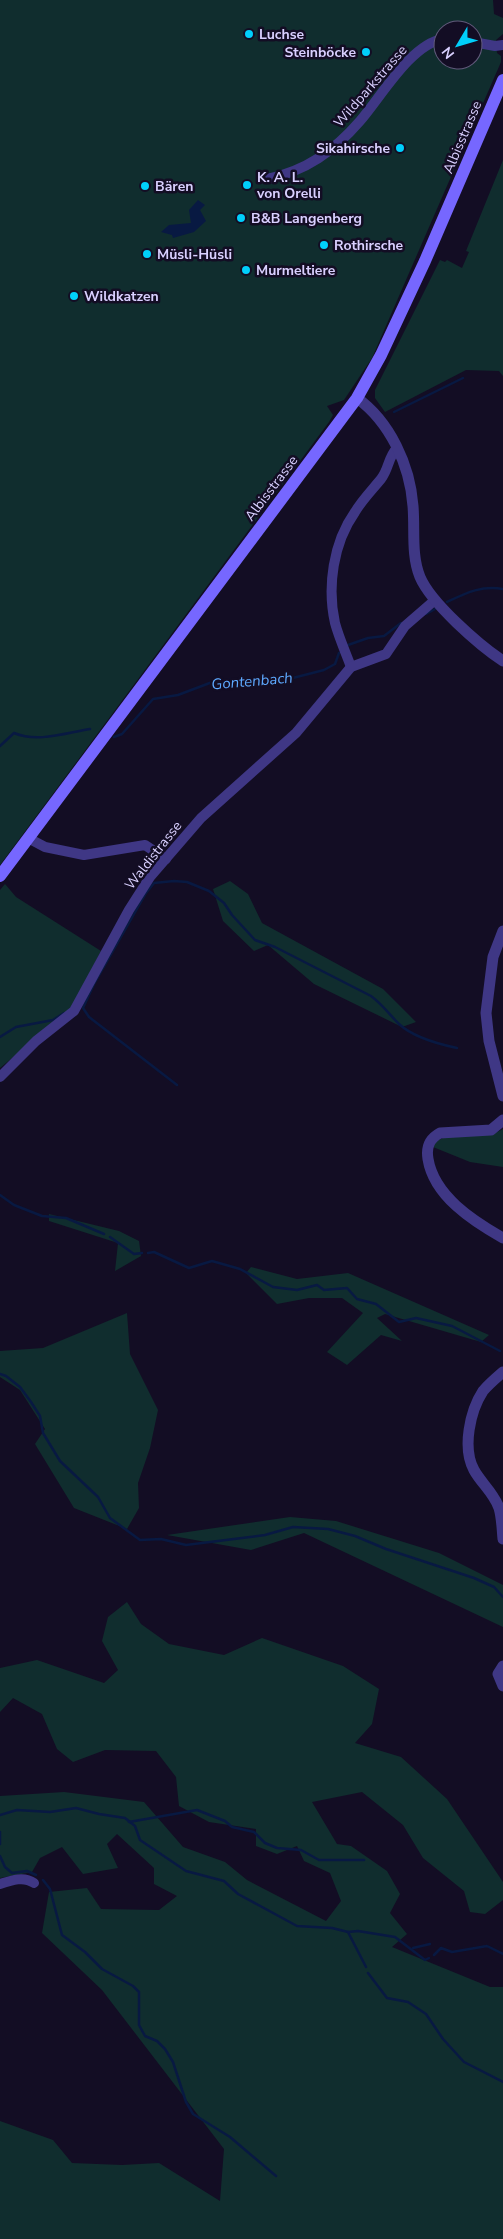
<svg xmlns="http://www.w3.org/2000/svg" width="503" height="2239" font-family="'Nunito Sans',sans-serif">
	<rect width="100%" height="100%" fill="#130d24"/>
	<g fill="#102d2e" fill-rule="evenodd">
		<path d="M0 0H493L494 14 503 18V34L496 40 497 53 501 56V62L372 358 344 400 327 406 333 415 329 422 0 865ZM443 30H473V60H443Z"/>
		<path d="M503 160V376L499 371 466 370 385 412 375 398V390L440 260 445 262 447 260 462 268 469 252 466 251Z"/>
		<path d="M230 881 248 894 262 923 383 989 416 1022 402 1027 314 984 268 945 254 951 223 921 213 889Z"/>
		<path d="M5 884 16 897 101 951 70 1010 0 1068V890Z"/>
		<path d="M503 1129V1167L470 1162 433 1147C440 1127 485 1142 503 1129Z"/>
		<path d="M49 1214 119 1231 139 1241 141 1256 115 1271 118 1243 49 1221Z"/>
		<path d="M251 1267 297 1279 348 1273 489 1335 481 1342 385 1314 377 1318 402 1341 381 1335 347 1365 327 1352 363 1313 342 1298H309L277 1304 246 1273Z"/>
		<path d="M127 1313 130 1354 158 1410 150 1448 138 1483 139 1508 127 1529 74 1508 35 1444 45 1429 20 1390 0 1377V1351L43 1348Z"/>
		<path d="M290 1517 336 1521 439 1553 503 1585V1627L304 1533 251 1550 167 1535Z"/>
		<path d="M127 1602 141 1624 169 1644 224 1655 262 1638 343 1666 379 1689 372 1724 355 1743 401 1757 447 1799 503 1882V1900L485 1914 470 1912 464 1891 423 1858 403 1825 362 1792 312 1802 337 1844 351 1846 387 1871 400 1894 390 1913 407 1934 392 1947 490 1987H503V2239H0V2121L53 2140 72 2163 122 2165 159 2163 220 2201 224 2149 102 1990 42 1933 49 1892 87 1888 101 1909 159 1910 177 1896 154 1884V1868L117 1834 107 1844 118 1868 83 1874 62 1847 40 1858 32 1872 0 1878V1796L64 1792 144 1802 183 1847 225 1862 247 1880 326 1921 341 1901 330 1873 304 1861 297 1846 277 1854 256 1846V1829L209 1822 179 1806 176 1777 156 1751 105 1750 73 1762 57 1749 42 1714 13 1698 0 1712V1668L37 1660 104 1683 118 1670 102 1641 108 1617Z"/>
	</g>
	<path fill="#081942" d="M198 200 205 205 200 210 206 221 194 232 173 238 172 235 161 232 169 225 191 223 189 210Z"/>
	<g fill="none" stroke-linecap="round" stroke-linejoin="round">
		<g stroke="#081942" stroke-width="2.5">
			<path d="M394 412 463 378"/>
			<path d="M447 602C466 593 482 585 503 589"/>
			<path d="M426 614 435 609"/>
			<path d="M348 645 368 638 384 636 401 623"/>
			<path d="M114 737 122 734 153 699 178 695 215 681 258 678 285 680 324 670 335 664 339 653"/>
			<path d="M0 746 14 733C38 743 65 733 90 729"/>
			<path d="M0 1037 16 1027 53 1020 64 1013"/>
			<path d="M177 1085 89 1017 83 1008 94 984 146 893 154 883 174 881 187 882 209 891 224 903 232 915 255 940 275 947 371 996C382 1004 389 1014 399 1024 413 1037 438 1044 457 1048"/>
			<path d="M0 1195 14 1205 42 1216 66 1218 104 1234"/>
			<path d="M110 1237 134 1254 142 1253"/>
			<path d="M148 1253 154 1252 189 1268 212 1261 240 1269 273 1287 297 1290 317 1285 324 1290 347 1288 357 1299 376 1304 399 1322 416 1318 452 1326 500 1351"/>
			<path d="M0 1374 6 1376 20 1387 31 1402 40 1416 43 1433 60 1461 98 1497 110 1518 140 1540 161 1539 186 1545 265 1535 293 1527 328 1529 355 1536 386 1549 474 1578 494 1587 503 1597"/>
			<path d="M0 1815 17 1810 50 1812 76 1808 99 1814 125 1818 135 1826 140 1840 186 1871 224 1881 238 1894 297 1926 332 1928 348 1932 366 1967"/>
			<path d="M129 1822 197 1810 225 1821 232 1827 254 1832 265 1843 277 1848 301 1850 319 1860H364"/>
			<path d="M0 1832V1844"/>
			<path d="M0 1856 5 1867 12 1873 27 1871 36 1875"/>
			<path d="M43 1880 50 1889 62 1935 85 1952 102 1969 133 1986 139 1992V2025L145 2036 157 2041 165 2049 173 2062 186 2102 193 2114 230 2137 276 2176"/>
			<path d="M348 1932 358 1931 395 1937 425 1960 429 1958"/>
			<path d="M413 1948 430 1944"/>
			<path d="M434 1955 441 1948 452 1952 487 1946 503 1954"/>
			<path d="M368 1973 387 1998 408 2002 426 2014 443 2039 464 2062 503 2082"/>
		</g>
		<g stroke="#3f3785" stroke-width="10">
			<path d="M473 42 495 46 503 45"/>
			<path d="M267 179C306 171 334 151 360 121 381 97 411 44 443 39"/>
			<path d="M351 667C346 653 339 638 335 623 327 587 333 543 355 512 362 500 372 490 381 479 389 469 388 457 397 448"/>
			<path d="M28 838 45 847 84 855 145 845 166 859"/>
			<path d="M0 1077 36 1041 74 1011 129 910 150 877 201 818 296 733 351 667 386 654 405 626 435 600"/>
			<path d="M0 1884C12 1880 24 1876 34 1883"/>
		</g>
		<g stroke="#3f3785" stroke-width="11">
			<path d="M357 398C390 422 410 465 413 506 415 530 411 555 420 577 431 603 479 645 503 661"/>
			<path d="M503 931 493 957 486 1013 489 1041 503 1096"/>
			<path d="M503 1120 491 1130 440 1133C429 1139 426 1147 428 1159 434 1196 473 1221 503 1238"/>
			<path d="M503 1372C496 1378 489 1384 483 1391 470 1411 462 1448 474 1470 481 1483 494 1493 499 1508 502 1518 502 1529 503 1539"/>
			<path d="M503 1666 498 1674 503 1686"/>
		</g>
		<path stroke="#7667ff" stroke-width="12" d="M0 876 357 398 381 355 425 261 503 80"/>
	</g>
	<g fill="#00cffb" stroke="#130d24" stroke-width="2">
		<circle cx="249" cy="34" r="5"/>
		<circle cx="366" cy="52" r="5"/>
		<circle cx="400" cy="148" r="5"/>
		<circle cx="247" cy="185" r="5"/>
		<circle cx="145" cy="186" r="5"/>
		<circle cx="241" cy="218" r="5"/>
		<circle cx="324" cy="245" r="5"/>
		<circle cx="147" cy="254" r="5"/>
		<circle cx="246" cy="270" r="5"/>
		<circle cx="74" cy="296" r="5"/>
	</g>
	<g text-anchor="middle" stroke-width="5" stroke-linejoin="round" paint-order="stroke">
		<g font-size="14" font-weight="bold" fill="#d9d0ff" stroke="#130d24" text-anchor="start">
			<text x="259" y="39">Luchse</text>
			<text x="356" y="57" text-anchor="end">Steinböcke</text>
			<text x="390" y="153" text-anchor="end">Sikahirsche</text>
			<text x="257" y="182">K. A. L.<tspan x="257" dy="16">von Orelli</tspan></text>
			<text x="155" y="191">Bären</text>
			<text x="251" y="223">B&amp;B Langenberg</text>
			<text x="334" y="250">Rothirsche</text>
			<text x="157" y="259">Müsli-Hüsli</text>
			<text x="256" y="275">Murmeltiere</text>
			<text x="84" y="301">Wildkatzen</text>
		</g>
		<g font-size="14" fill="#d9d0ff" stroke="#130d24">
			<text transform="translate(370 86) rotate(-49)" y="5">Wildparkstrasse</text>
			<text transform="translate(462 137) rotate(-67)" y="5">Albisstrasse</text>
			<text transform="translate(271 488) rotate(-53)" y="5">Albisstrasse</text>
			<text transform="translate(153 855) rotate(-52)" y="5">Waldistrasse</text>
		</g>
		<g font-size="15" font-style="italic" fill="#5ea9ff" stroke="#130d24">
			<text transform="translate(252 681) rotate(-5)" y="5">Gontenbach</text>
		</g>
	</g>
	<g transform="translate(458 45) rotate(232)"><circle r="24" fill="#130d24" stroke="#625b7c"/>
	<path d="M0-4L9 19L0 12L-9 19Z" fill="#00cffb"/>
	<text y="-8" font-size="14" font-weight="bold" text-anchor="middle" fill="#d9d0ff">N</text>
	</g>
</svg>
